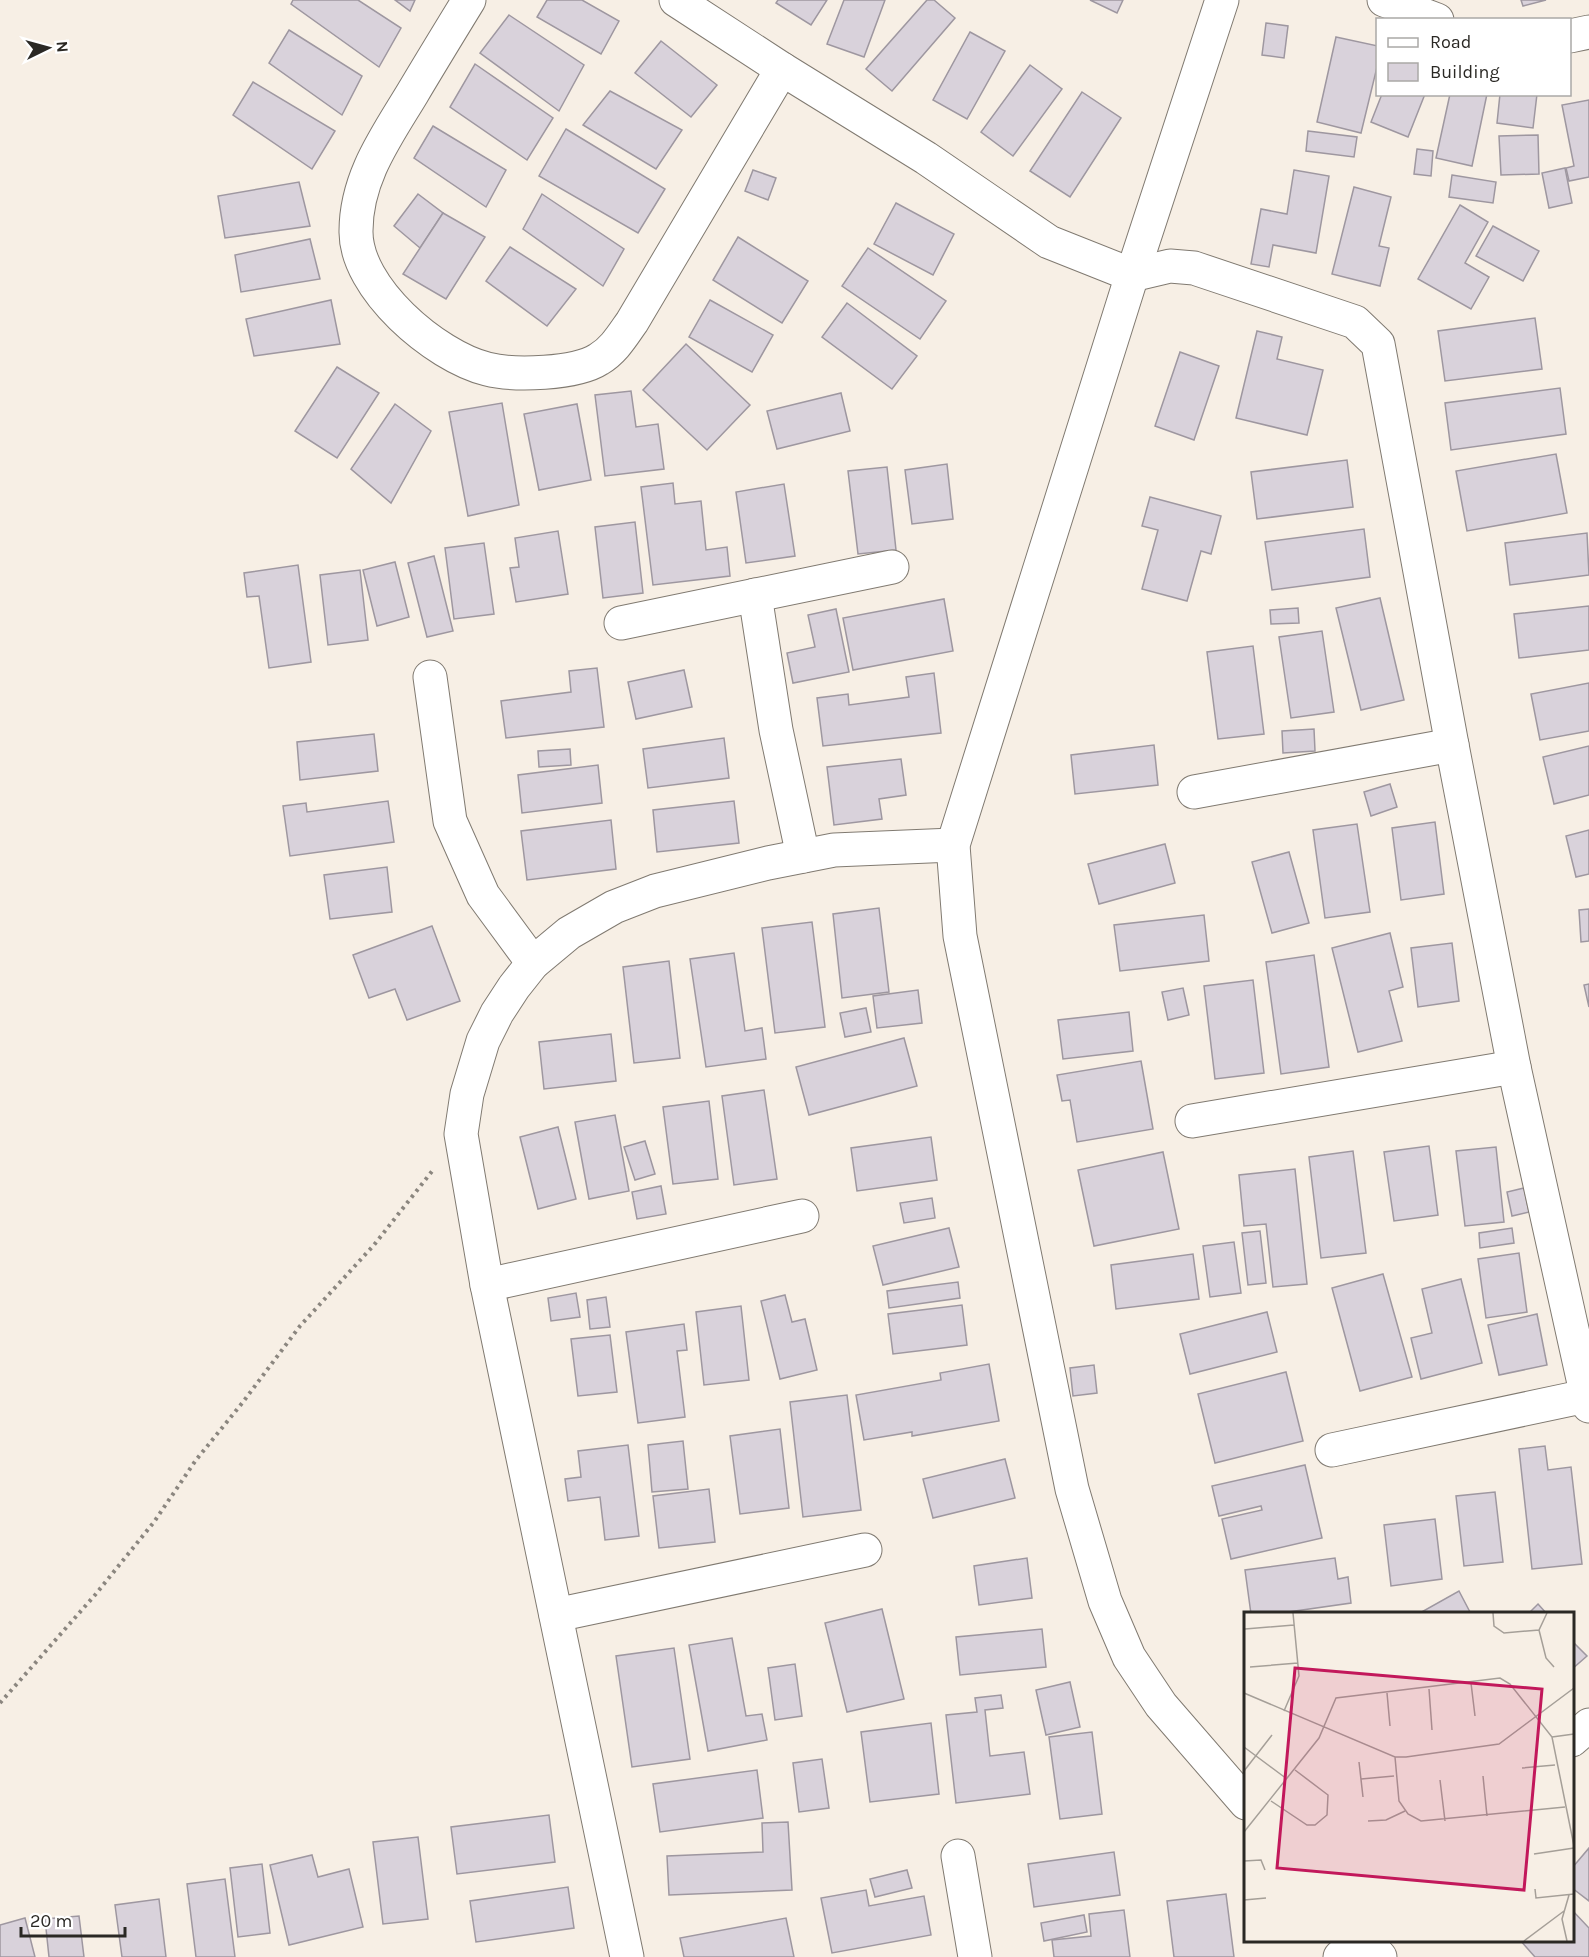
<svg xmlns="http://www.w3.org/2000/svg" width="1589" height="1957" font-family="Karla,sans-serif">
	<rect width="100%" height="100%" fill="#f7efe5"/>
	<g fill="#d9d2db" stroke="#9e97a0" stroke-width="1.5">
		<path d="M293 0H358L401 28 379 67 291 4Z"/>
		<path d="M395 0H415L410 11Z"/>
		<path d="M547 0H582L619 21 601 54 537 17Z"/>
		<path d="M778 0H827L811 25 776 3Z"/>
		<path d="M844 0H885L864 57 827 44Z"/>
		<path d="M927 0H934L955 18 892 91 866 69Z"/>
		<path d="M1090 0H1123L1117 13Z"/>
		<path d="M1521 0H1546L1523 6Z"/>
		<path d="M509 15 584 65 559 111 480 53Z"/>
		<path d="M1266 23 1288 26 1284 58 1262 55Z"/>
		<path d="M289 30 362 76 342 115 269 63Z"/>
		<path d="M970 32 1005 51 967 119 933 100Z"/>
		<path d="M1336 37 1378 46V63L1361 133 1317 122Z"/>
		<path d="M661 41 717 85 691 117 635 73Z"/>
		<path d="M475 64 553 118 527 160 450 107Z"/>
		<path d="M1030 65 1062 89 1013 156 981 132Z"/>
		<path d="M253 82 335 131 312 169 233 115Z"/>
		<path d="M610 91 682 130 656 169 583 125Z"/>
		<path d="M1082 92 1121 118 1070 197 1030 171Z"/>
		<path d="M1382 94H1425L1408 137 1371 122Z"/>
		<path d="M1450 94H1487L1472 166 1436 158Z"/>
		<path d="M1500 94H1537L1533 128 1497 123Z"/>
		<path d="M1589 100V177L1569 181 1566 168 1574 166 1562 105Z"/>
		<path d="M433 126 506 170 486 207 414 158Z"/>
		<path d="M566 129 665 189 638 233 539 176Z"/>
		<path d="M1308 131 1357 137 1354 157 1306 151Z"/>
		<path d="M1538 135 1539 174 1501 175 1499 136Z"/>
		<path d="M1417 149 1433 151 1431 176 1414 174Z"/>
		<path d="M1565 168 1572 203 1549 208 1542 173Z"/>
		<path d="M753 170 776 178 768 200 745 191Z"/>
		<path d="M1294 170 1329 176 1316 253 1273 245 1269 267 1251 264 1261 209 1287 214Z"/>
		<path d="M1452 175 1496 182 1493 203 1449 197Z"/>
		<path d="M299 182 310 226 225 238 218 196Z"/>
		<path d="M1354 187 1391 197 1379 246 1389 248 1380 286 1332 274Z"/>
		<path d="M418 194 443 213 420 248 394 226Z"/>
		<path d="M542 194 624 249 603 286 523 229Z"/>
		<path d="M896 203 954 234 933 275 874 244Z"/>
		<path d="M1460 205 1488 222 1465 263 1489 277 1471 309 1418 279Z"/>
		<path d="M443 213 485 237 446 299 403 274Z"/>
		<path d="M1493 226 1539 251 1523 281 1476 256Z"/>
		<path d="M738 237 808 281 782 323 713 280Z"/>
		<path d="M310 239 320 279 241 292 235 255Z"/>
		<path d="M510 247 576 289 547 326 486 281Z"/>
		<path d="M868 248 946 301 920 339 842 286Z"/>
		<path d="M331 300 340 344 254 356 246 319Z"/>
		<path d="M710 300 773 335 752 372 689 337Z"/>
		<path d="M847 303 917 356 892 389 822 337Z"/>
		<path d="M1535 318 1542 369 1445 381 1438 331Z"/>
		<path d="M1257 331 1282 337 1277 359 1323 370 1307 435 1236 418Z"/>
		<path d="M686 344 750 405 707 450 643 390Z"/>
		<path d="M1180 352 1219 366 1194 440 1155 426Z"/>
		<path d="M337 367 379 393 337 458 295 431Z"/>
		<path d="M1560 388 1566 434 1451 450 1445 403Z"/>
		<path d="M631 391 636 427 658 424 664 469 605 476 595 395Z"/>
		<path d="M841 393 850 431 777 449 767 411Z"/>
		<path d="M502 403 519 505 468 516 449 412Z"/>
		<path d="M395 404 431 431 391 503 351 469Z"/>
		<path d="M577 404 591 480 539 490 524 414Z"/>
		<path d="M1556 454 1567 513 1467 531 1456 471Z"/>
		<path d="M1347 460 1353 507 1257 519 1251 472Z"/>
		<path d="M947 464 953 519 912 524 905 470Z"/>
		<path d="M887 467 896 550 858 554 848 471Z"/>
		<path d="M673 483 675 504 701 501 706 550 727 547 730 576 653 585 641 487Z"/>
		<path d="M784 484 795 556 746 563 736 492Z"/>
		<path d="M1150 497 1221 516 1211 554 1201 551 1187 601 1142 589 1158 530 1142 526Z"/>
		<path d="M635 522 643 593 603 598 595 527Z"/>
		<path d="M1364 529 1370 577 1272 590 1265 542Z"/>
		<path d="M558 531 568 594 516 602 510 568 519 567 515 538Z"/>
		<path d="M1587 533 1589 575 1510 585 1505 543Z"/>
		<path d="M484 543 494 614 454 619 445 548Z"/>
		<path d="M434 556 453 631 427 637 408 563Z"/>
		<path d="M395 562 409 617 377 626 363 570Z"/>
		<path d="M298 565 311 662 269 668 259 596 247 597 244 573Z"/>
		<path d="M360 570 368 640 328 645 320 575Z"/>
		<path d="M1380 598 1404 700 1361 710 1336 608Z"/>
		<path d="M944 599 953 651 853 670 843 618Z"/>
		<path d="M1589 606V650L1519 658 1514 614Z"/>
		<path d="M1298 608 1299 623 1271 624 1270 610Z"/>
		<path d="M836 609 849 672 793 683 787 653 815 647 808 615Z"/>
		<path d="M1322 631 1334 712 1291 718 1279 637Z"/>
		<path d="M1253 646 1264 734 1218 739 1207 652Z"/>
		<path d="M597 668 604 727 506 738 501 701 571 692 569 671Z"/>
		<path d="M684 670 692 707 636 719 628 682Z"/>
		<path d="M934 673 941 733 823 746 817 698 848 694 849 705 909 697 906 677Z"/>
		<path d="M1589 683V731L1540 740 1531 694Z"/>
		<path d="M1314 729 1315 751 1283 753 1282 731Z"/>
		<path d="M374 734 378 771 300 780 297 742Z"/>
		<path d="M724 738 729 778 648 788 643 749Z"/>
		<path d="M1154 745 1158 785 1075 794 1071 755Z"/>
		<path d="M1589 746V795L1554 804 1543 757Z"/>
		<path d="M570 749 571 765 539 767 538 751Z"/>
		<path d="M901 759 906 795 879 799 882 819 834 825 827 767Z"/>
		<path d="M598 765 602 803 522 813 518 775Z"/>
		<path d="M1390 784 1397 807 1371 816 1364 792Z"/>
		<path d="M388 801 394 842 290 856 283 806 306 803 307 812Z"/>
		<path d="M734 801 739 843 657 852 653 810Z"/>
		<path d="M611 820 616 869 527 880 521 831Z"/>
		<path d="M1435 822 1444 894 1401 900 1392 828Z"/>
		<path d="M1357 824 1370 912 1325 918 1313 830Z"/>
		<path d="M1589 830V874L1576 877 1566 836Z"/>
		<path d="M1165 844 1175 883 1099 904 1088 864Z"/>
		<path d="M1289 852 1309 923 1272 933 1252 862Z"/>
		<path d="M387 867 392 912 330 919 324 875Z"/>
		<path d="M879 908 889 992 842 998 833 914Z"/>
		<path d="M1589 909V941L1581 942 1579 910Z"/>
		<path d="M1204 915 1209 961 1120 971 1114 925Z"/>
		<path d="M812 922 825 1027 775 1033 762 928Z"/>
		<path d="M432 926 460 1001 407 1020 395 989 369 998 353 955Z"/>
		<path d="M1390 933 1403 987 1389 991 1402 1041 1358 1052 1332 948Z"/>
		<path d="M1452 943 1459 1001 1418 1007 1411 948Z"/>
		<path d="M734 953 745 1031 762 1028 766 1059 706 1067 690 959Z"/>
		<path d="M1314 955 1329 1067 1281 1074 1266 962Z"/>
		<path d="M669 961 680 1058 634 1063 623 967Z"/>
		<path d="M1253 980 1264 1073 1215 1079 1204 986Z"/>
		<path d="M1589 984V1007L1584 985Z"/>
		<path d="M1183 988 1189 1015 1168 1020 1162 992Z"/>
		<path d="M918 990 922 1023 877 1028 873 996Z"/>
		<path d="M866 1008 871 1032 845 1037 840 1013Z"/>
		<path d="M1129 1012 1133 1051 1063 1059 1058 1020Z"/>
		<path d="M611 1034 616 1081 544 1089 539 1042Z"/>
		<path d="M904 1038 917 1086 809 1115 796 1067Z"/>
		<path d="M1141 1061 1153 1129 1077 1142 1070 1100 1062 1101 1057 1075Z"/>
		<path d="M764 1090 777 1179 734 1185 722 1096Z"/>
		<path d="M709 1101 718 1179 673 1184 663 1107Z"/>
		<path d="M615 1115 629 1191 589 1199 575 1122Z"/>
		<path d="M558 1127 576 1199 538 1209 520 1137Z"/>
		<path d="M931 1137 937 1180 857 1191 851 1148Z"/>
		<path d="M645 1141 655 1174 635 1180 624 1147Z"/>
		<path d="M1429 1146 1438 1215 1394 1221 1384 1152Z"/>
		<path d="M1496 1147 1504 1222 1465 1226 1456 1151Z"/>
		<path d="M1353 1151 1366 1253 1321 1258 1309 1157Z"/>
		<path d="M1163 1152 1179 1229 1094 1246 1078 1170Z"/>
		<path d="M1295 1169 1307 1284 1273 1287 1266 1224 1244 1226 1239 1175Z"/>
		<path d="M661 1186 666 1214 637 1219 632 1192Z"/>
		<path d="M1524 1188 1529 1212 1512 1216 1507 1192Z"/>
		<path d="M932 1198 935 1218 904 1223 900 1203Z"/>
		<path d="M949 1228 959 1267 883 1285 873 1246Z"/>
		<path d="M1512 1228 1514 1243 1480 1248 1479 1233Z"/>
		<path d="M1260 1231 1266 1283 1248 1285 1242 1233Z"/>
		<path d="M1234 1242 1241 1293 1210 1297 1203 1246Z"/>
		<path d="M1519 1253 1527 1312 1486 1318 1478 1259Z"/>
		<path d="M1193 1254 1199 1299 1116 1309 1111 1265Z"/>
		<path d="M1383 1274 1412 1377 1360 1391 1332 1288Z"/>
		<path d="M1461 1279 1482 1363 1421 1379 1411 1338 1432 1333 1422 1289Z"/>
		<path d="M958 1282 960 1298 889 1308 887 1291Z"/>
		<path d="M576 1293 580 1317 551 1321 548 1298Z"/>
		<path d="M785 1295 792 1322 805 1319 817 1370 780 1379 761 1301Z"/>
		<path d="M606 1297 610 1327 590 1329 587 1300Z"/>
		<path d="M962 1305 967 1345 893 1354 888 1314Z"/>
		<path d="M741 1306 749 1380 704 1385 696 1312Z"/>
		<path d="M1267 1312 1277 1352 1190 1374 1180 1334Z"/>
		<path d="M1537 1314 1547 1365 1499 1375 1488 1325Z"/>
		<path d="M684 1324 687 1350 677 1351 685 1417 638 1423 626 1332Z"/>
		<path d="M610 1335 617 1392 578 1396 571 1339Z"/>
		<path d="M989 1364 999 1421 912 1436V1432L864 1440 856 1395 941 1380 940 1373Z"/>
		<path d="M1094 1365 1097 1393 1073 1396 1070 1368Z"/>
		<path d="M1286 1372 1303 1441 1215 1463 1198 1394Z"/>
		<path d="M847 1395 861 1510 803 1517 790 1402Z"/>
		<path d="M780 1429 789 1508 740 1514 730 1436Z"/>
		<path d="M683 1441 688 1489 652 1492 648 1445Z"/>
		<path d="M628 1445 639 1536 605 1540 600 1497 568 1501 565 1479 581 1477 578 1451Z"/>
		<path d="M1545 1446 1548 1470 1571 1467 1582 1564 1532 1569 1519 1449Z"/>
		<path d="M1005 1459 1015 1498 933 1518 923 1479Z"/>
		<path d="M1305 1465 1322 1538 1231 1559 1222 1519 1262 1510 1261 1506 1219 1516 1212 1486Z"/>
		<path d="M709 1489 715 1542 659 1548 653 1496Z"/>
		<path d="M1495 1492 1503 1562 1464 1566 1456 1496Z"/>
		<path d="M1435 1519 1442 1579 1391 1586 1384 1525Z"/>
		<path d="M1027 1558 1032 1598 979 1605 974 1566Z"/>
		<path d="M1335 1558 1338 1579 1348 1577 1351 1603 1274 1614H1251L1245 1570Z"/>
		<path d="M1459 1591 1471 1614H1418Z"/>
		<path d="M1538 1604 1547 1614H1528Z"/>
		<path d="M882 1609 904 1699 847 1712 825 1623Z"/>
		<path d="M1042 1629 1046 1667 960 1675 956 1637Z"/>
		<path d="M732 1638 746 1716 762 1714 767 1740 708 1751 689 1645Z"/>
		<path d="M1572 1641 1587 1656 1572 1669Z"/>
		<path d="M674 1648 690 1759 632 1767 616 1656Z"/>
		<path d="M795 1664 802 1716 775 1720 768 1668Z"/>
		<path d="M1070 1682 1080 1727 1046 1735 1036 1690Z"/>
		<path d="M1001 1695 1003 1708 985 1710 990 1756 1024 1752 1030 1794 956 1803 946 1715 977 1712 975 1698Z"/>
		<path d="M931 1723 939 1794 870 1802 861 1732Z"/>
		<path d="M1092 1732 1102 1814 1060 1819 1049 1737Z"/>
		<path d="M822 1759 829 1808 799 1812 793 1763Z"/>
		<path d="M757 1770 763 1818 660 1832 653 1784Z"/>
		<path d="M549 1815 555 1862 457 1874 451 1827Z"/>
		<path d="M788 1822 792 1890 669 1895 667 1856 763 1852 762 1823Z"/>
		<path d="M418 1837 428 1919 383 1924 373 1842Z"/>
		<path d="M1589 1848V1901L1572 1888V1868Z"/>
		<path d="M1114 1852 1120 1895 1034 1907 1028 1864Z"/>
		<path d="M312 1855 318 1877 349 1869 363 1927 289 1945 270 1865Z"/>
		<path d="M262 1864 270 1933 238 1937 230 1868Z"/>
		<path d="M907 1870 912 1888 875 1897 870 1879Z"/>
		<path d="M225 1879 235 1957H196L187 1884Z"/>
		<path d="M568 1887 574 1928 476 1942 470 1901Z"/>
		<path d="M866 1890 869 1906 924 1896 931 1935 832 1953 821 1898Z"/>
		<path d="M1226 1894 1234 1957H1174L1167 1901Z"/>
		<path d="M159 1899 166 1957H122L115 1905Z"/>
		<path d="M1124 1910 1130 1957H1054L1052 1940 1091 1936 1089 1914Z"/>
		<path d="M1572 1910 1589 1928V1957H1535L1520 1940H1572Z"/>
		<path d="M1084 1915 1087 1932 1044 1941 1041 1923Z"/>
		<path d="M79 1916 84 1957H49L45 1919Z"/>
		<path d="M25 1918 35 1957H0V1925Z"/>
		<path d="M786 1918 794 1957H684L680 1938Z"/>
	</g>
	<g fill="none" stroke-linecap="round" stroke-linejoin="round">
		<defs>
			<g id="minor">
				<path d="M469 0C450 31 431 62 412 94 386 137 356 178 356 231 355 288 435 356 487 369 514 376 576 374 599 359 614 350 622 336 632 322L782 69"/>
				<path d="M676 0 782 69 926 158 1049 242 1132 275 1170 266 1194 268 1355 322 1378 344 1452 745 1514 1067 1589 1406"/>
				<path d="M1222 0 1132 275 953 845 960 936 1072 1489 1105 1601 1129 1657 1161 1705 1246 1803"/>
				<path d="M1384 0 1437 20"/>
				<path d="M1570 36 1589 32"/>
				<path d="M755 595 776 730 803 856"/>
				<path d="M621 623 892 567"/>
				<path d="M430 677 450 821 483 895 533 963"/>
				<path d="M1194 792 1452 745"/>
				<path d="M1192 1121 1514 1067"/>
				<path d="M487 1285 802 1216"/>
				<path d="M1332 1450 1586 1396"/>
				<path d="M556 1615 865 1550"/>
				<path d="M1572 1740 1589 1725"/>
				<path d="M958 1856 975 1957"/>
				<path d="M1365 1940 1380 1957"/>
				<path d="M627 1957 487 1285 461 1134 467 1094 483 1041 497 1013 514 987 533 963 569 933 614 907 655 891 768 863 834 850 953 845"/>
				<path d="M1340 1957 1358 1940"/>
			</g>
		</defs>
		<use href="#minor" stroke="#807a71" stroke-width="35"/>
		<path stroke="#8b867f" stroke-width="4" stroke-dasharray="3 4.5" stroke-linecap="butt" d="M0 1703 95 1595 154 1522 196 1460 243 1402 300 1326 374 1245 433 1170"/>
		<use href="#minor" stroke="#fff" stroke-width="33"/>
	</g>
	<g transform="translate(1244 1612)">
		<rect width="330" height="330" fill="#f7efe5"/>
		<path fill="none" stroke="#a59f98" stroke-width="1.5" d="M249 1 250 14 260 21 295 18 303 1M1 17 50 13M295 18 302 46 310 55M6 55 54 51M227 71 231 104M185 77 188 118M0 81 151 145H162L255 132 330 76M143 81 146 114M40 99 55 64 49 1M308 125 330 122M0 135 43 167M151 145 155 189 164 202 177 209 321 195M115 150 119 185M278 156 311 153M0 159 28 123M239 164 243 204M117 167 150 164M196 168 201 209M27 189 63 213H71L83 203 84 183 51 158M124 209 142 208 161 199M0 220 75 126 92 86 256 66 266 72 308 125 330 234M290 242 330 236M0 249 17 248 21 258M291 277 292 286 330 282M0 288 22 286M280 329 320 299M323 329 318 307 325 283"/>
		<path fill="#c2185b" fill-opacity="0.15" stroke="#c2185b" stroke-width="3" d="M51 56 298 77 280 278 33 256Z"/>
		<rect width="330" height="330" fill="none" stroke="#2a2824" stroke-width="3"/>
	</g>
	<rect x="1376" y="18" width="195" height="78" fill="#ffffff" stroke="#aaa9a7" stroke-width="1.5"/>
	<rect x="1388" y="38" width="30" height="9" fill="#ffffff" stroke="#aaa9a7" stroke-width="1.5"/>
	<text x="1430" y="48" font-size="18" fill="#2a2824">Road</text>
	<rect x="1388" y="63" width="30" height="18" fill="#d9d2db" stroke="#aaa9a7" stroke-width="1.5"/>
	<text x="1430" y="78" font-size="18" fill="#2a2824">Building</text>
	<g transform="translate(48 48) rotate(85)" stroke="#ffffff" stroke-width="4.5" paint-order="stroke">
	<path d="M0-4.5L10 22L0 15L-10 22Z" fill="#2a2824"/>
	<text y="-9" font-size="16" font-weight="bold" text-anchor="middle" fill="#2a2824">N</text>
	</g>
	<path d="M21 1927v9h104v-9" fill="none" stroke="#2a2824" stroke-width="3"/>
	<text x="30" y="1927" font-size="18" fill="#2a2824" stroke="#ffffff" stroke-width="4.5" paint-order="stroke">20 m</text>
</svg>
